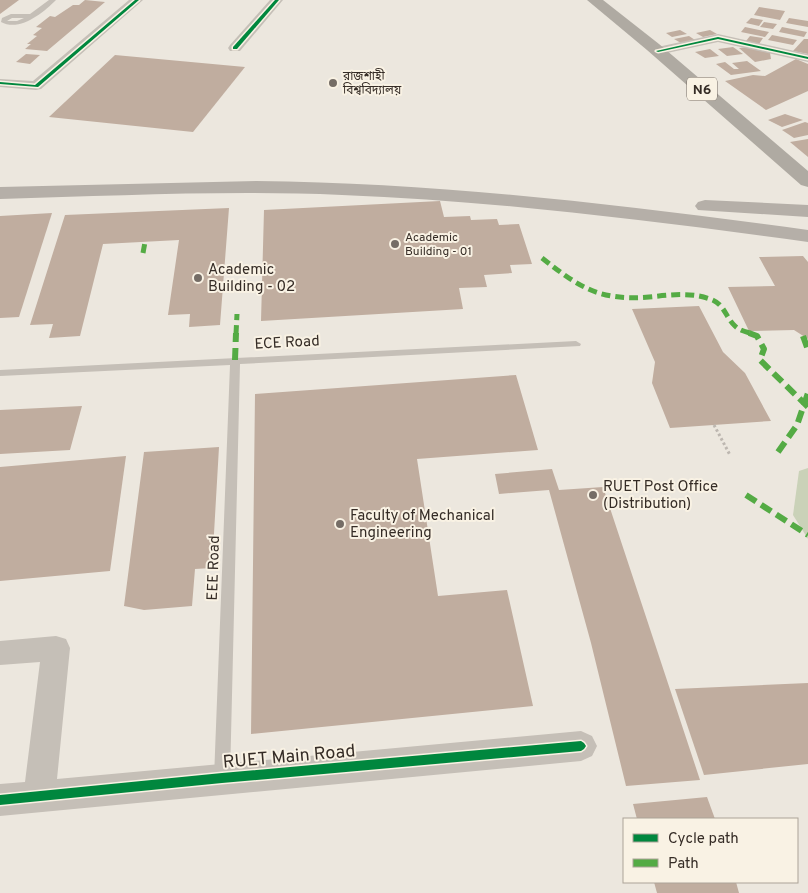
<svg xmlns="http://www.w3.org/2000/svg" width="808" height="893" font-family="Overpass,'Noto Sans Bengali',sans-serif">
	<rect width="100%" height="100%" fill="#ece7de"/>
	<path fill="#cad2b8" d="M808 468V539L793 515 799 471Z"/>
	<g fill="#c0ad9f">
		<path d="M0 0H19L0 14Z"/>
		<path d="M85 0 105 2 47 51 25 49 31 44H27L37 36 33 35 42 28 36 27 50 16 55 17 73 5H79Z"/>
		<path d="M759 7 785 11 780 20 754 15Z"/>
		<path d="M751 18 763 20 759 26 746 23Z"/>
		<path d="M789 18 808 21V27L786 23Z"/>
		<path d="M764 22 777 24 773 29 760 27Z"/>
		<path d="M745 27 769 32 765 37 741 32Z"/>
		<path d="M782 27 807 32 804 37 779 32Z"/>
		<path d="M680 30 687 34 672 37 666 33Z"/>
		<path d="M710 30 717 34 703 37 696 33Z"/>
		<path d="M772 35 797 40 793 45 768 40Z"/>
		<path d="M689 36 695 40 681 43 674 39Z"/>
		<path d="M750 36 763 38 759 44 746 41Z"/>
		<path d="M804 39H808V54L793 51Z"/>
		<path d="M733 47 743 54 727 56 718 49Z"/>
		<path d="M748 47 770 53 771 59 755 62 739 48Z"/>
		<path d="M710 49 719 56 705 58 695 52Z"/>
		<path d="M26 54 40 55 30 64 16 62Z"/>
		<path d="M115 55 245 67 193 132 49 117Z"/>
		<path d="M796 59 808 64V91L766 110 725 81 753 75 765 76Z"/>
		<path d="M747 61 761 71 731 75 716 64 725 62 734 69H739L732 63Z"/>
		<path d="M785 114 803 120 782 127 768 120Z"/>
		<path d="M805 122 808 123V135L794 138 782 130Z"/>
		<path d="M808 139V157L790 142Z"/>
		<path d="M440 201 444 217 470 216 471 220 497 219 499 225 519 224 532 264 510 265 512 273 484 275 487 287 459 288 463 309 261 321 264 210Z"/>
		<path d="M229 208 220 325 189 327 190 314 168 315 179 240 103 244 80 336 49 338 53 324 30 325 65 215Z"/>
		<path d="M52 213 19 317 0 318V216Z"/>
		<path d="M803 256 808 262V339L794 330 749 331 728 287 775 286 759 257Z"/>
		<path d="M699 306 723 352 745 373 771 421 670 428 652 383 655 362 632 309Z"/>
		<path d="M516 375 538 450 417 459 438 596 507 590 533 706 251 734 255 394Z"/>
		<path d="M82 406 70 450 0 454V410Z"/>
		<path d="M219 447 212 568 195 569 192 606 144 610 124 606 144 452Z"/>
		<path d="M126 456 110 571 0 581V467Z"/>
		<path d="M552 469 559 490 603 487 700 780 626 786 591 643 549 490 499 494 495 474Z"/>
		<path d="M808 683V764L704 775 675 689Z"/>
		<path d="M707 797 715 819H637L633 804Z"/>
		<path d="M654 882H736L739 893H657Z"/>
	</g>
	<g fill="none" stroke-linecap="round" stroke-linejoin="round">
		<path stroke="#bdb7b0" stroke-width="3" stroke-dasharray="2.5 2.5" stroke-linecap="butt" d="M714 425 730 455"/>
		<g fill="#c5bfb7" fill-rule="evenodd">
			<path d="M49 0H56C43 13 20 32 1 22L2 18 11 14H30ZM12 18H24L17 21H7Z"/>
			<path d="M576 341 581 344 580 346 240 364 230 778 227 783 222 785 217 783 214 778 230 365 0 376V370Z"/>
		</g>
		<g fill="#c5bfb7" fill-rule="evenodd">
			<path d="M129 0H143L41 89 36 90 0 87V79L33 81Z"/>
			<path d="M270 0H283L240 51H230L228 48 230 45Z"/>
			<path d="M718 34 808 54V62L718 42 658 55 651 51 653 48Z"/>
			<path d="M56 636 66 639 70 648 57 779 581 731 592 736 597 746 592 756 581 761 0 816V784L25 782 40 662 0 665V641Z"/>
		</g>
		<g fill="#b5afa8" fill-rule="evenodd">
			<path d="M256 181C442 183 625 205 808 230V242C653 221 498 201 342 195 228 190 114 196 0 199V187Z"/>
			<path d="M705 200 808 205V217L698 210 695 206 698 202Z"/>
		</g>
		<path fill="#afaaa2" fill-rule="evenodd" d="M587 0H603L659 44 808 171V187L801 185 647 50Z"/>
		<g stroke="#54ab44" stroke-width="5" stroke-dasharray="9 5" stroke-linecap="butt">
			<path d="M143 253 145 242"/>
			<path d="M542 258C580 288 600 301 649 297 669 295 691 292 710 299 724 303 726 318 735 326 740 331 747 332 753 334"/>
			<path d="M236 334 237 314"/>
		</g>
		<g stroke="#54ab44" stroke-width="6" stroke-dasharray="12 6" stroke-linecap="butt">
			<path d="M749 333 757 336 764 349 760 360 808 407"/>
			<path d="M803 336 808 350"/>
			<path d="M235 360 236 333"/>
			<path d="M778 452 797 425 808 393"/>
			<path d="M746 495 808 535"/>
		</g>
		<defs>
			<g id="cycleway">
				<path d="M135 0H139L38 87 0 84V82L35 85Z"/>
				<path d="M275 0H279L237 49H233V47Z"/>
				<path d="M718 37 808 57V59L718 39 658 52 656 51Z"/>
				<path d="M581 741 584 743 586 746 584 749 581 751 222 783 0 805V795L222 773Z"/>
			</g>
		</defs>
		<use href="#cycleway" stroke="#f9f2e4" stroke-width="3"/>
		<use href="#cycleway" fill="#00873e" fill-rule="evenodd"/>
	</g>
	<g fill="#756d66" stroke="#f9f2e4" stroke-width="2">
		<circle cx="333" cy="83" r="5"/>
		<circle cx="395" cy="244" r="5"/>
		<circle cx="198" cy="278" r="5"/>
		<circle cx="593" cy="495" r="5"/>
		<circle cx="340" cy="524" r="5"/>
	</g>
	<g text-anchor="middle" stroke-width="4" stroke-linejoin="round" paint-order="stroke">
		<g font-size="12" fill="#352c26" stroke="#f9f2e4" text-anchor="start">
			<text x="343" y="80">রাজশাহী<tspan x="343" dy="14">বিশ্ববিদ্যালয়</tspan></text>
			<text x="405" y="241">Academic<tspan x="405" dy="14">Building - 01</tspan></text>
		</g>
		<rect fill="#f9f2e4" stroke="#70675f" stroke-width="1" x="687" y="77.5" width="30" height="23" rx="4"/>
		<g font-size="14" font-weight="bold" fill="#352c26">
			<text x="702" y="94">N6</text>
		</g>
		<g font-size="15" fill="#352c26" stroke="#f9f2e4" text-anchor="start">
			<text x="208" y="274">Academic<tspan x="208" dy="17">Building - 02</tspan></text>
			<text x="603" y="491">RUET Post Office<tspan x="603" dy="17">(Distribution)</tspan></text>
			<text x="350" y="520">Faculty of Mechanical<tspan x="350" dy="17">Engineering</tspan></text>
		</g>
		<g font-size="15" fill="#352c26" stroke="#f9f2e4">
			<text transform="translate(287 342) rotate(-3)" y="5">ECE Road</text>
			<text transform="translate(213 568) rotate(-88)" y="5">EEE Road</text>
		</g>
		<g font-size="18" fill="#352c26" stroke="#f9f2e4">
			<text transform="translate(289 756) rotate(-5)" y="6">RUET Main Road</text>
		</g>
	</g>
	<rect x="623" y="818" width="175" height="65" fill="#f9f2e4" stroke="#aba398"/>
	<rect x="633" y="834" width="25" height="8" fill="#00873e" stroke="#aba398"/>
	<text x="668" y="843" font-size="15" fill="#352c26">Cycle path</text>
	<rect x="633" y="859" width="25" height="8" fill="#54ab44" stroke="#aba398"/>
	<text x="668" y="868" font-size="15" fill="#352c26">Path</text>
</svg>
